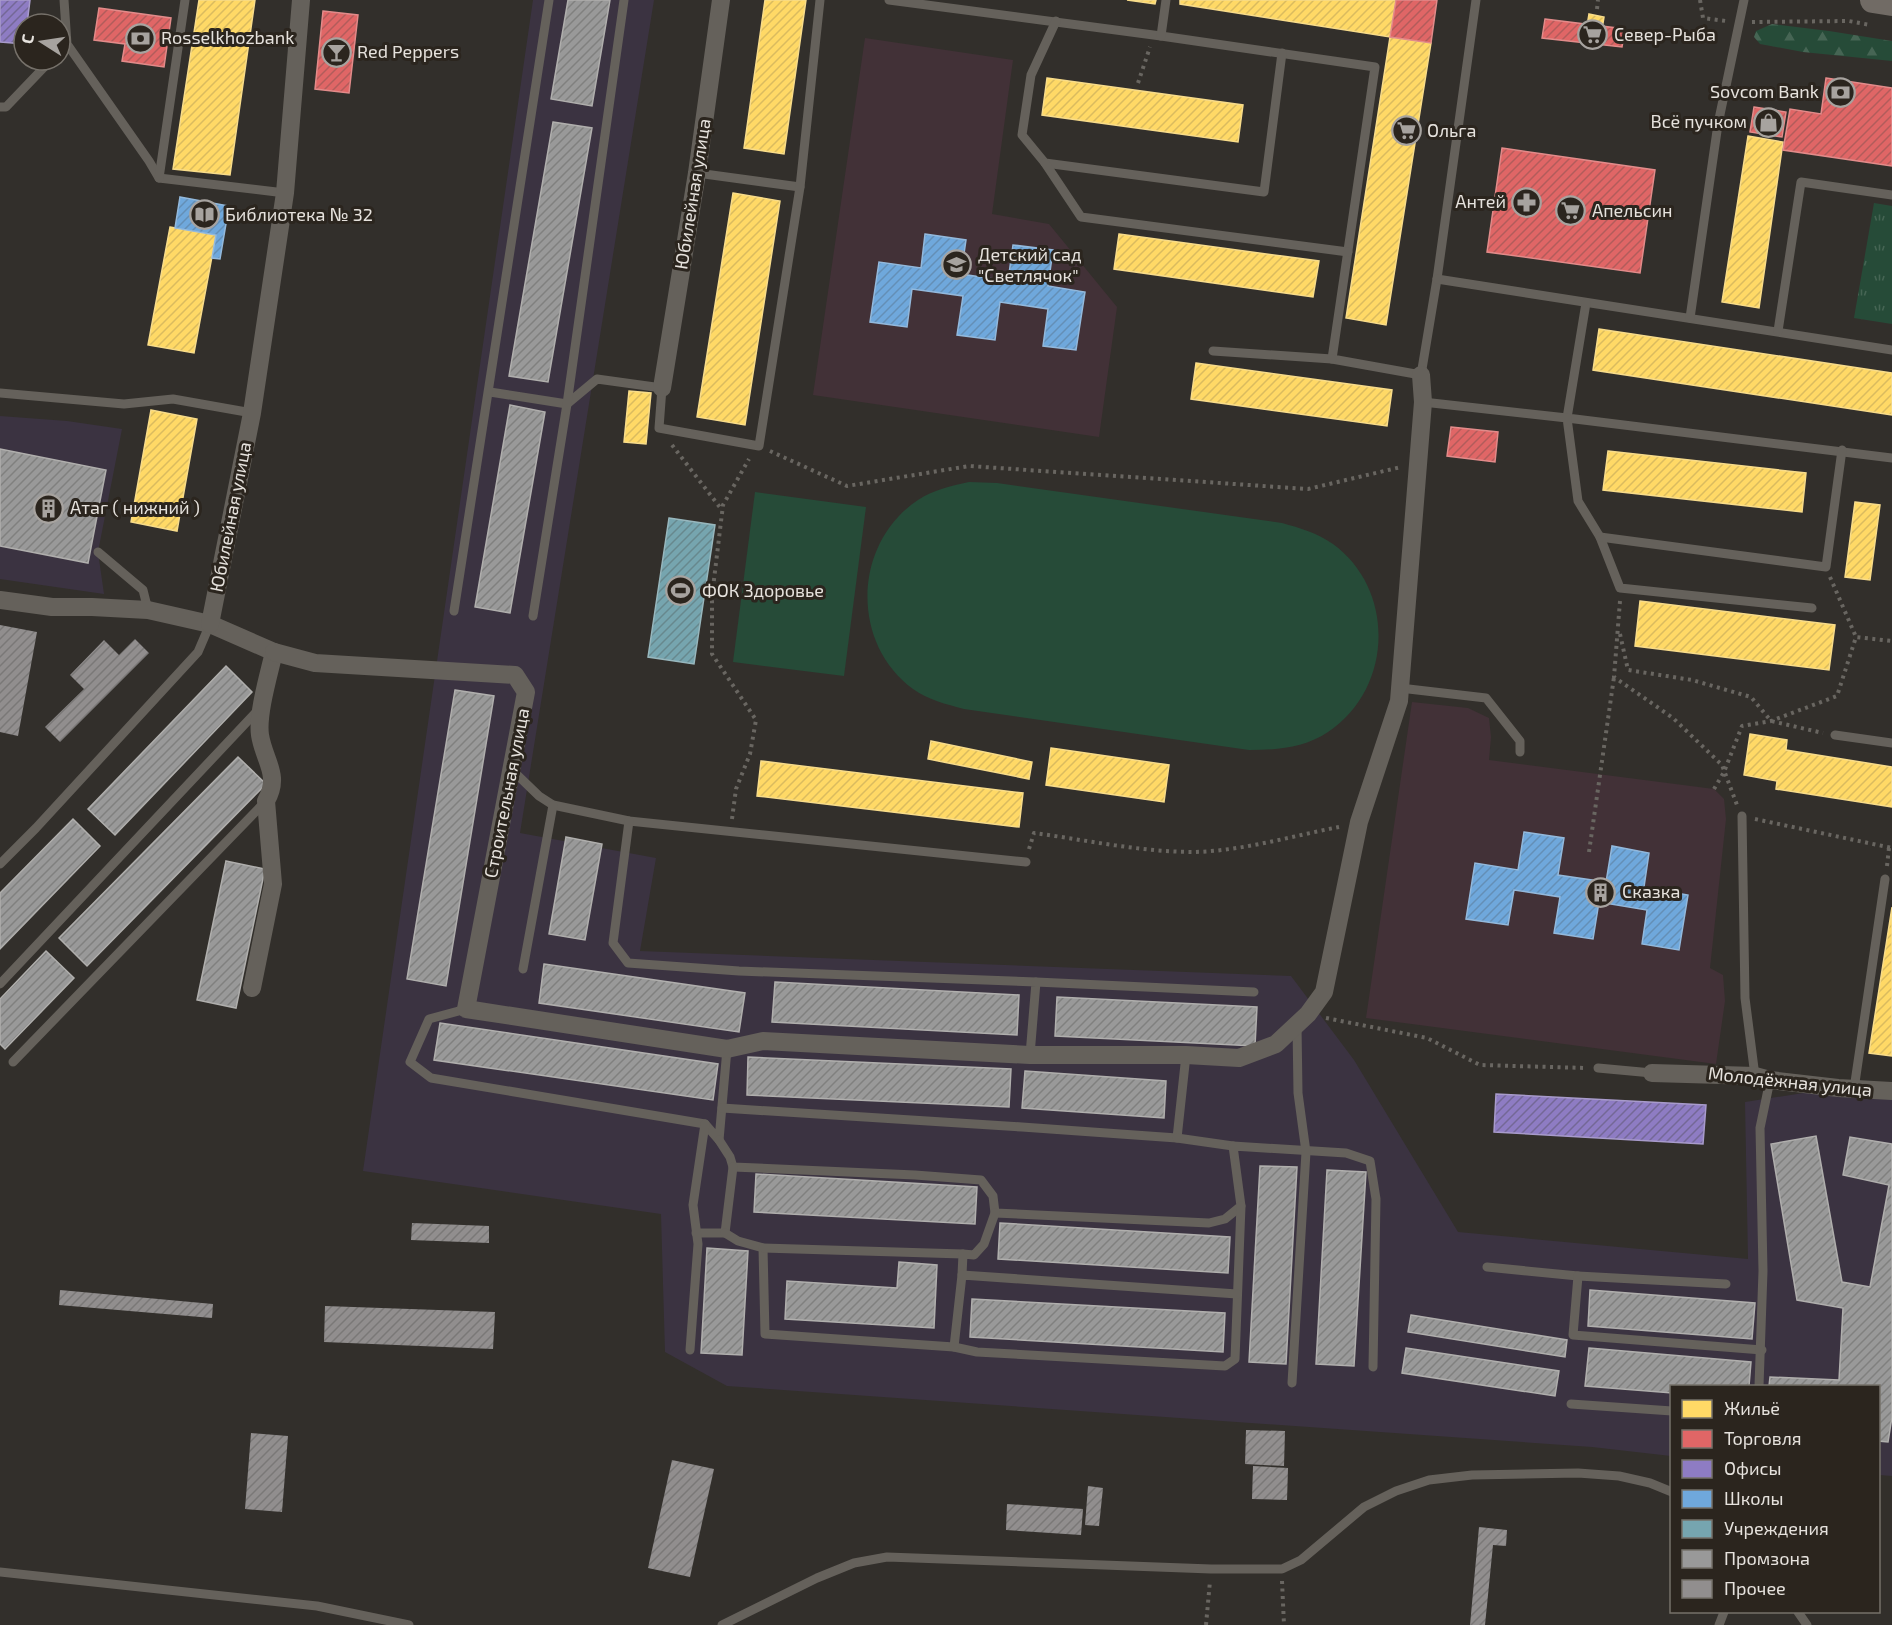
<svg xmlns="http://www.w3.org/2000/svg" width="1892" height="1625" font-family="'Exo 2',sans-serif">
	<defs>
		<pattern id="grass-tufts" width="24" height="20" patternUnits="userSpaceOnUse" patternTransform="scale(1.5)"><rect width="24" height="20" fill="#264b38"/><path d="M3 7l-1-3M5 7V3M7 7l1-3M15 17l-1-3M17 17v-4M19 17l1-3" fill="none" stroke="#466554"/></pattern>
		<pattern id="forest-firs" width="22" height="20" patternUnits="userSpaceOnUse" patternTransform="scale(1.5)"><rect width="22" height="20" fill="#264b38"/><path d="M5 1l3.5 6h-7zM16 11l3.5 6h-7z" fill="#466554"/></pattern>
		<pattern id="homes-hatch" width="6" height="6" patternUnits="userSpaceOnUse" patternTransform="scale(1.5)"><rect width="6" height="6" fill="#ffd966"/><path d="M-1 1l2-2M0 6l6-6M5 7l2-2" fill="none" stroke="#dabb5f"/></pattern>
		<pattern id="shops-hatch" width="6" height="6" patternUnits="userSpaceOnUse" patternTransform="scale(1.5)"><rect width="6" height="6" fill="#e06666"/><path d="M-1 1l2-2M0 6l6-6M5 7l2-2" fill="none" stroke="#b25c5b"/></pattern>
		<pattern id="offices-hatch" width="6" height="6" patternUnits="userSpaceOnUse" patternTransform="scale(1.5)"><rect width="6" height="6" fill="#8e7cc3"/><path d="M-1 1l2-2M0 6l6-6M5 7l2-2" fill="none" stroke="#746896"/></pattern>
		<pattern id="schools-hatch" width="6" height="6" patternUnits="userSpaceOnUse" patternTransform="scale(1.5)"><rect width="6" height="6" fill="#6fa8dc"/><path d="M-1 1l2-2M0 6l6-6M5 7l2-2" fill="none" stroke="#648fb6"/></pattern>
		<pattern id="public-hatch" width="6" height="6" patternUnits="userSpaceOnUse" patternTransform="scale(1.5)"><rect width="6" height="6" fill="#76a5af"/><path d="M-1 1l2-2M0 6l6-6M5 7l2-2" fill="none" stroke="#67888e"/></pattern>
		<pattern id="industry-hatch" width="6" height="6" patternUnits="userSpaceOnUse" patternTransform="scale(1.5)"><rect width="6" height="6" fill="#999"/><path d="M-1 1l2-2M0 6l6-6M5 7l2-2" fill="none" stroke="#80807f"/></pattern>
		<pattern id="building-hatch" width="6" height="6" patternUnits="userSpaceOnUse" patternTransform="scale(1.5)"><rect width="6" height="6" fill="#918e8e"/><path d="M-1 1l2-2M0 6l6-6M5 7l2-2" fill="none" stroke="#7a7877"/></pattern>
	</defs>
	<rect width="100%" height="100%" fill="#322f2b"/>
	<g fill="#3b3341">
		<path d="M533 0H654L520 833 656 858 640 951 1291 976 1354 1060 1458 1232 1748 1259 1745 1102 1861 1084 1892 1089V1476L1879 1475 1878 1386H1672L1671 1456 1592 1447 727 1386 665 1352 661 1214 363 1171Z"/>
		<path d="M0 416 67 421 122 429 98 552 104 594 0 579Z"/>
	</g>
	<g fill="#423137">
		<path d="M865 38 1013 60 992 214 1049 224 1117 307 1099 437 813 395Z"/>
		<path d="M1412 702 1468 708 1489 718 1491 737 1489 760 1714 789 1724 799 1726 819 1710 968 1723 975 1725 1001 1716 1064 1366 1018Z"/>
	</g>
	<path fill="url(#grass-tufts)" d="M1874 203 1892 206V324L1854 318Z"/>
	<path fill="url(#forest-firs)" d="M1772 24 1829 31 1892 41V61L1803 52 1760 44 1754 37 1756 31Z"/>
	<g fill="#264b38">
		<path d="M969 482 997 483 1282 523C1300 528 1317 533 1333 544 1396 590 1393 689 1328 732 1304 748 1277 750 1249 750L964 709C946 704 928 700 913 689 850 643 853 543 918 500 933 490 951 486 969 482Z"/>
		<path d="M755 492 866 507 844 676 733 662Z"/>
	</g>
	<g fill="url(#homes-hatch)" stroke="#f8dc8a" stroke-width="1.5">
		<path d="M199 0H255L230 175 173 169Z"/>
		<path d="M765 0H806L784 154 744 148Z"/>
		<path d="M1127 0H1156L1155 4Z"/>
		<path d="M1180 0H1396L1390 37 1180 4Z"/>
		<path d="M1589 14 1604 17 1603 23 1588 20Z"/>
		<path d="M1390 37 1431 43 1386 325 1346 318Z"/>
		<path d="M1047 78 1243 105 1238 142 1042 115Z"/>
		<path d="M1748 136 1783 142 1759 308 1722 302Z"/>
		<path d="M733 193 780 201 745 425 697 417Z"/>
		<path d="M170 227 216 235 194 353 148 345Z"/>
		<path d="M1119 234 1319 261 1313 297 1114 269Z"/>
		<path d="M1599 329 1892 373V415L1593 370Z"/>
		<path d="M1196 363 1392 390 1387 426 1191 399Z"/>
		<path d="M629 391 651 393 646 444 624 442Z"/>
		<path d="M151 410 197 419 177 531 131 522Z"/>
		<path d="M1608 451 1806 473 1802 512 1603 490Z"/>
		<path d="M1855 502 1880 505 1870 580 1845 577Z"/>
		<path d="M1640 601 1835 625 1829 670 1635 646Z"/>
		<path d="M1750 734 1787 740 1786 750 1892 767V807L1776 789 1777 781 1744 775Z"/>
		<path d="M931 741 1032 762 1029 779 928 759Z"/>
		<path d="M1051 748 1169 765 1164 802 1046 785Z"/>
		<path d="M761 761 1023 793 1019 827 757 796Z"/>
		<path d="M1892 907V1056L1869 1053Z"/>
	</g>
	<g fill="url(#shops-hatch)" stroke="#e28b8a" stroke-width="1.5">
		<path d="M1396 0H1437L1431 43 1390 37Z"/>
		<path d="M99 8 171 18 164 67 122 61 125 44 94 40Z"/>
		<path d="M323 11 358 15 349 93 315 89Z"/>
		<path d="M1545 19 1625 29 1622 47 1542 38Z"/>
		<path d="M1826 78 1892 88V166L1783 150 1790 109 1821 114Z"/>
		<path d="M1754 107 1786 112 1782 137 1750 132Z"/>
		<path d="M1502 148 1655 170 1640 273 1487 252Z"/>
		<path d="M1451 427 1498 432 1495 462 1447 456Z"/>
	</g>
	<g fill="url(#offices-hatch)" stroke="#a89bcb" stroke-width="1.5">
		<path d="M0 0H30L27 24H24V44L0 42Z"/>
		<path d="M1496 1094 1706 1105 1703 1144 1494 1132Z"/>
	</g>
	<g fill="url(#schools-hatch)" stroke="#93b9dc" stroke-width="1.5">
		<path d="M180 197 229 206 220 259 212 258 216 235 175 228Z"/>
		<path d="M925 234 966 240 961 274 1008 281 1013 245 1053 250 1048 286 1085 292 1076 350 1043 346 1048 309 1000 302 995 340 957 335 963 296 912 289 907 327 870 322 879 262 921 268Z"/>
		<path d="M1524 832 1564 838 1558 875 1606 882 1612 846 1649 853 1644 887 1688 895 1679 950 1642 944 1647 910 1599 902 1593 939 1554 933 1560 897 1514 890 1508 925 1466 919 1475 863 1518 870Z"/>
	</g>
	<path fill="url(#public-hatch)" stroke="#98b7bd" stroke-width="1.5" d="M669 518 715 525 694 664 648 657Z"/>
	<g fill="url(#industry-hatch)" stroke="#b0afad" stroke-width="1.5">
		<path d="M568 0H610L592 106 551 99Z"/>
		<path d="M553 122 592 128 548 382 509 376Z"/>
		<path d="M510 405 545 412 510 613 475 607Z"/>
		<path d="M0 449 106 470 88 563 0 546Z"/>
		<path d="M226 666 252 692 115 835 88 809Z"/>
		<path d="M455 690 494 696 446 986 407 979Z"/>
		<path d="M238 757 266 784 87 966 59 938Z"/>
		<path d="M73 819 100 846 0 949V893Z"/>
		<path d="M566 837 602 844 585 940 549 934Z"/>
		<path d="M226 861 265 869 236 1008 197 1000Z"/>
		<path d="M46 951 74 978 5 1049 0 1044V999Z"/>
		<path d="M544 964 745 993 739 1032 539 1003Z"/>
		<path d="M775 982 1019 995 1017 1035 772 1022Z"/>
		<path d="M1057 997 1257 1007 1255 1046 1055 1036Z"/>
		<path d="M440 1023 718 1064 713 1100 434 1060Z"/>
		<path d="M748 1057 1011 1069 1009 1107 747 1095Z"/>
		<path d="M1025 1071 1166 1081 1164 1118 1022 1108Z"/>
		<path d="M1816 1136 1842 1282 1870 1287 1889 1185 1843 1175 1850 1137 1892 1144V1417L1888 1442 1878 1441V1386H1769L1770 1377 1839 1380 1843 1308 1797 1300 1771 1144Z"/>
		<path d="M1260 1166 1297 1167 1286 1364 1249 1362Z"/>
		<path d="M1327 1170 1366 1172 1354 1366 1316 1364Z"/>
		<path d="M756 1174 977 1187 975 1224 754 1212Z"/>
		<path d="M1000 1223 1230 1237 1228 1273 998 1259Z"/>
		<path d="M707 1248 748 1251 742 1355 701 1353Z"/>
		<path d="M899 1262 937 1265 934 1328 785 1319 787 1281 897 1288Z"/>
		<path d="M1590 1290 1755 1303 1752 1339 1588 1326Z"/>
		<path d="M972 1299 1225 1313 1223 1352 970 1337Z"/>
		<path d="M1411 1315 1567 1340 1565 1357 1408 1332Z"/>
		<path d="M1406 1348 1559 1371 1555 1396 1402 1373Z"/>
		<path d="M1589 1348 1751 1362 1749 1386H1672V1393L1585 1386Z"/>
	</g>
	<g fill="url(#building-hatch)">
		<path d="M0 625 37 632 18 736 0 732Z"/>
		<path d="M135 639 149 653 60 742 45 727 84 689 70 675 104 640 119 655Z"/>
		<path d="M412 1223 489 1226V1243L411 1240Z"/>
		<path d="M60 1290 213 1304 212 1318 59 1305Z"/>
		<path d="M325 1306 495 1312 493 1349 324 1342Z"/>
		<path d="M1246 1430 1285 1431 1284 1466 1245 1464Z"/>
		<path d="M251 1433 288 1436 282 1512 245 1509Z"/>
		<path d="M672 1460 714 1469 690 1577 648 1568Z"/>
		<path d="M1253 1466 1288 1468 1287 1500 1252 1499Z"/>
		<path d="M1088 1486 1103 1488 1099 1526 1085 1525Z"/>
		<path d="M1007 1504 1083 1509 1081 1535 1006 1530Z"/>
		<path d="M1479 1527 1507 1530 1506 1546 1493 1545 1485 1625H1470Z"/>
	</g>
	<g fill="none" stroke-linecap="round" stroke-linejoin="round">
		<g stroke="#696661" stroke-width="4" stroke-dasharray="3 4.5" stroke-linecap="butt">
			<path d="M1700 0 1703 18 1726 21"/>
			<path d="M1597 9 1598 0"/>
			<path d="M1752 22 1849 21 1870 25"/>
			<path d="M1138 83 1150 47"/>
			<path d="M672 445 722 510"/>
			<path d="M770 451 847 486 969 466 1308 489 1401 467"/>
			<path d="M1830 577 1856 637"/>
			<path d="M1620 601 1614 677 1673 718 1722 765 1737 805"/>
			<path d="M1620 634 1628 670 1692 680 1751 697 1771 721 1823 733"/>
			<path d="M1714 789 1724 772 1742 726 1771 721 1837 696 1856 637 1892 641"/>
			<path d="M732 819 736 789 750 754 756 720 712 654V596L723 505 749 459"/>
			<path d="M1755 819 1892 848"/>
			<path d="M1029 849 1034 833C1086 840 1141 852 1194 852 1242 851 1292 836 1339 827"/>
			<path d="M1589 852 1614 677"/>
			<path d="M1887 866 1889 848"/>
			<path d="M1326 1018 1427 1038 1480 1065 1586 1068"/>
			<path d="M1282 1581 1284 1625"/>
			<path d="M1206 1625 1210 1581"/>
		</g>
		<g stroke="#65615b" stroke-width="9">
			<path d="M64 0 67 44 149 161 159 178 285 193"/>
			<path d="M889 0 1161 36 1375 67 1332 359 1421 375 1437 279 1476 0"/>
			<path d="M1056 21 1031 75 1022 135 1045 163 1264 192 1282 53"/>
			<path d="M1161 36 1166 0"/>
			<path d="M0 107H6L51 60"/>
			<path d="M1045 163 1081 217 1348 252"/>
			<path d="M697 173 800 187"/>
			<path d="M159 178 185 0"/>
			<path d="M1437 279 1892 350"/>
			<path d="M1586 303 1567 418 1892 458"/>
			<path d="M1690 318 1718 124 1744 0"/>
			<path d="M1778 331 1801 182 1892 195"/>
			<path d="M1213 351 1332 359"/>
			<path d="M490 392 567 404 597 379 662 388 659 428 759 446 800 187 820 0"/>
			<path d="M0 393 124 404 173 399 252 413"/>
			<path d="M1423 402 1567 418 1578 501 1600 537 1620 588 1812 608"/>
			<path d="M1600 537 1826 567 1842 450"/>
			<path d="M98 552 143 590 148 610"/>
			<path d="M454 611 549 0"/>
			<path d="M533 616 567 404 624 0"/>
			<path d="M1400 688 1486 698 1520 741V752"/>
			<path d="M1835 735 1892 743"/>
			<path d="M511 769 539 796 553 805 629 821 1026 862"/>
			<path d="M1742 816 1745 998 1755 1076"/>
			<path d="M629 821 613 943 628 963 739 971 1036 982 1030 1055"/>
			<path d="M0 864 36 828 198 652 210 624"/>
			<path d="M523 969 553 805"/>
			<path d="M1036 982 1254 992"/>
			<path d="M0 984 260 708"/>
			<path d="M466 1009 429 1019 410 1062 431 1078 705 1124 719 1140 727 1049"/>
			<path d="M13 1062 264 803"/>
			<path d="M1598 1068 1652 1073"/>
			<path d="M1854 1089 1885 879"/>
			<path d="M722 1108 1022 1127 1177 1138 1186 1055"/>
			<path d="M1177 1138 1233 1146"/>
			<path d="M719 1140 730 1157 733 1167 915 1175 981 1180 993 1196 995 1213 1209 1223 1225 1219 1241 1206 1233 1146 1346 1153 1370 1161 1376 1199 1373 1367"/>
			<path d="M696 1233H725L733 1167"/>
			<path d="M725 1233 738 1241 763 1248 765 1334 954 1347 977 1352 1225 1366 1235 1359 1241 1206"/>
			<path d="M763 1248 963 1254"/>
			<path d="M1487 1267 1578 1276"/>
			<path d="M962 1275 963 1254 974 1255 984 1244 995 1213"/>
			<path d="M1726 1284 1578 1276 1573 1335 1762 1350"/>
			<path d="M954 1347 962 1275 1237 1294"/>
			<path d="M690 1350 698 1244 693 1205 705 1124"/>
			<path d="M1292 1383 1306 1152 1298 1093 1297 1025"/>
			<path d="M1759 1386 1763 1271 1760 1128 1770 1080"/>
			<path d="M1571 1404 1672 1411"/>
			<path d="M0 1572 317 1606 409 1625"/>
			<path d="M1798 1612 1807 1625"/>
			<path d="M722 1625 817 1578 854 1563 887 1557 1211 1569H1282L1301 1560 1364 1507 1396 1491 1429 1480 1472 1475 1578 1473 1619 1476 1650 1483 1672 1492"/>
			<path d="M1719 1625 1724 1612"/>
		</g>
		<g stroke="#65615b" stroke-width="18">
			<path d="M662 388 697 173 721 0"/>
			<path d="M0 600 52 607H92L148 610 210 624 274 652C269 674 257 714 260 735 264 761 281 775 266 801L273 884 252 988"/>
			<path d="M210 624 252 413 285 193 301 0"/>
			<path d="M274 652 315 663 515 675 526 692 466 1009 727 1049 763 1041 1030 1055H1186L1239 1058 1276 1044 1308 1014 1324 992 1359 822 1399 701 1423 402 1421 375"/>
			<path d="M1652 1073 1755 1076 1770 1080 1838 1088 1892 1091"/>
		</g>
		<path stroke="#716b65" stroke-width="26" d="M1873 0 1892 3"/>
	</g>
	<defs>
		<symbol id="supermarket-ring" viewBox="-11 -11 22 22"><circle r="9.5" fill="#2b251e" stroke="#a7a39f" stroke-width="1.5"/><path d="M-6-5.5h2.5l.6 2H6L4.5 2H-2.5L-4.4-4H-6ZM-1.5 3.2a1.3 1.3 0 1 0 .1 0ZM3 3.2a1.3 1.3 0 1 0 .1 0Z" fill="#a7a39f"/></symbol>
		<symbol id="bank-ring" viewBox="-11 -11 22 22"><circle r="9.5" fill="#2b251e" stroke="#a7a39f" stroke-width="1.5"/><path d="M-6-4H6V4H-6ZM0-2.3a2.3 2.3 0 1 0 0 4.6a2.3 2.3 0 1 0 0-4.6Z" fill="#a7a39f"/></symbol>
		<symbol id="bar-ring" viewBox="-11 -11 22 22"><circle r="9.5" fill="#2b251e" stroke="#a7a39f" stroke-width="1.5"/><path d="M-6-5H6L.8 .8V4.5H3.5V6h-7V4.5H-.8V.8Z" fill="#a7a39f"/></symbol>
		<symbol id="shop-ring" viewBox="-11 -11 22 22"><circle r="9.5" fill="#2b251e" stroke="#a7a39f" stroke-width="1.5"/><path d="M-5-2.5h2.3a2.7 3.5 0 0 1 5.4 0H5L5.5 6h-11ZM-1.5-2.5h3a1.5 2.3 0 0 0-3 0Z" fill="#a7a39f"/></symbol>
		<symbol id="pharmacy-ring" viewBox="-11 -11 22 22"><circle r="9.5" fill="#2b251e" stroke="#a7a39f" stroke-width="1.5"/><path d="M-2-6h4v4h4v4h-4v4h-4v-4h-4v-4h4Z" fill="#a7a39f"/></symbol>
		<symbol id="library-ring" viewBox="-11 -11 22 22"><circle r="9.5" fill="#2b251e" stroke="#a7a39f" stroke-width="1.5"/><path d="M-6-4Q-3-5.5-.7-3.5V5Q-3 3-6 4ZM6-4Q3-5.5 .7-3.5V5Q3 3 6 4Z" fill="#a7a39f"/></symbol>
		<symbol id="school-ring" viewBox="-11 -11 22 22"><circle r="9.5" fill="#2b251e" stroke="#a7a39f" stroke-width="1.5"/><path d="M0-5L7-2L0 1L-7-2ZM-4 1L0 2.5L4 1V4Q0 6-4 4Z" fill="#a7a39f"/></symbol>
		<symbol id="building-ring" viewBox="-11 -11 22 22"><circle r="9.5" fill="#2b251e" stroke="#a7a39f" stroke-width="1.5"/><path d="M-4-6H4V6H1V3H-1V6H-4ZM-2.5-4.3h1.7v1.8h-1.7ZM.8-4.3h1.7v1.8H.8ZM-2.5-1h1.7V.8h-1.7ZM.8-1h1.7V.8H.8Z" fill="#a7a39f"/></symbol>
		<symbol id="stadium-ring" viewBox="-11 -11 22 22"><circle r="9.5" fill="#2b251e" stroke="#a7a39f" stroke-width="1.5"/><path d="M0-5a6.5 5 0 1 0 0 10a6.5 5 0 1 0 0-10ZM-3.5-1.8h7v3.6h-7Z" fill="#a7a39f"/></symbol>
	</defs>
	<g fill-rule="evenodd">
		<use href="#supermarket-ring" x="1576" y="18" width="33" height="33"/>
		<use href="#bank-ring" x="124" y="22" width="33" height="33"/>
		<use href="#bar-ring" x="320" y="36" width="33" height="33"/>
		<use href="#bank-ring" x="1824" y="76" width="33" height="33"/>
		<use href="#shop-ring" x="1752" y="106" width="33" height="33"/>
		<use href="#supermarket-ring" x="1390" y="114" width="33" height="33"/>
		<use href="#pharmacy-ring" x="1510" y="186" width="33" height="33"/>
		<use href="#supermarket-ring" x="1554" y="194" width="33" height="33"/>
		<use href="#library-ring" x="188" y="198" width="33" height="33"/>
		<use href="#school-ring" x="940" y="248" width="33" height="33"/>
		<use href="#building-ring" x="32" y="492" width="33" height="33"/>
		<use href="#stadium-ring" x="664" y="574" width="33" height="33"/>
		<use href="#building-ring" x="1584" y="876" width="33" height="33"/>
	</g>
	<g text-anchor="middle" stroke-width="6" stroke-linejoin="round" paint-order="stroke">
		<g font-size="18" fill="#e6e2dd" stroke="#2b251e" text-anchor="start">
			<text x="1614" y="41">Север-Рыба</text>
			<text x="161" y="44">Rosselkhozbank</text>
			<text x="357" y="58">Red Peppers</text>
			<text x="1819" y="98" text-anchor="end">Sovcom Bank</text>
			<text x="1747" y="128" text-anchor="end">Всё пучком</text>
			<text x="1427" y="137">Ольга</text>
			<text x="1506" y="208" text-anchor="end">Антей</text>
			<text x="1592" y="217">Апельсин</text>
			<text x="225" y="221">Библиотека № 32</text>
			<text x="978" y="261">Детский сад<tspan x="978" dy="21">"Светлячок"</tspan></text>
			<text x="70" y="514">Атаг ( нижний )</text>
			<text x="702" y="597">ФОК Здоровье</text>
			<text x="1622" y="898">Сказка</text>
		</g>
		<g font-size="18" fill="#e6e2dd" stroke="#2b251e">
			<text transform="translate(693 194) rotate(-81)" y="6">Юбилейная улица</text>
			<text transform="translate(231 517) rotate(-79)" y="6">Юбилейная улица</text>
			<text transform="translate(507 793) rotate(-79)" y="6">Строительная улица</text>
			<text transform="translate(1790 1082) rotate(6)" y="6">Молодёжная улица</text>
		</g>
	</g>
	<rect x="1670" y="1385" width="210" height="228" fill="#2b251e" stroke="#76716a" stroke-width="1.5"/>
	<rect x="1682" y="1400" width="30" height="18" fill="#ffd966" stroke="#76716a" stroke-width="1.5"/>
	<text x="1724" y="1415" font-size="18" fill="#e6e2dd">Жильё</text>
	<rect x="1682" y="1430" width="30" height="18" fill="#e06666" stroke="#76716a" stroke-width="1.5"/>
	<text x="1724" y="1445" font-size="18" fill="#e6e2dd">Торговля</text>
	<rect x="1682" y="1460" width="30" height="18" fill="#8e7cc3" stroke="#76716a" stroke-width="1.5"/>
	<text x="1724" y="1475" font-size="18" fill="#e6e2dd">Офисы</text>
	<rect x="1682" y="1490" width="30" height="18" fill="#6fa8dc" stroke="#76716a" stroke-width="1.5"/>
	<text x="1724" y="1505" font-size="18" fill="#e6e2dd">Школы</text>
	<rect x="1682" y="1520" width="30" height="18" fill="#76a5af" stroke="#76716a" stroke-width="1.5"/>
	<text x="1724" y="1535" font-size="18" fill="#e6e2dd">Учреждения</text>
	<rect x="1682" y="1550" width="30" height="18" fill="#999999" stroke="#76716a" stroke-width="1.5"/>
	<text x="1724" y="1565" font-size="18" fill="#e6e2dd">Промзона</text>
	<rect x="1682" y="1580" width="30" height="18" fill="#918e8e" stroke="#76716a" stroke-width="1.5"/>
	<text x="1724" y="1595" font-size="18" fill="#e6e2dd">Прочее</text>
	<g transform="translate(42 42) rotate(282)"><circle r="28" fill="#2b251e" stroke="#76716a" stroke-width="1.5"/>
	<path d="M0-4.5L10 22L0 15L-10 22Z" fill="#a7a39f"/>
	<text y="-9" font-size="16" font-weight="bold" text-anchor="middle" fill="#e6e2dd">С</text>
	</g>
</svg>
